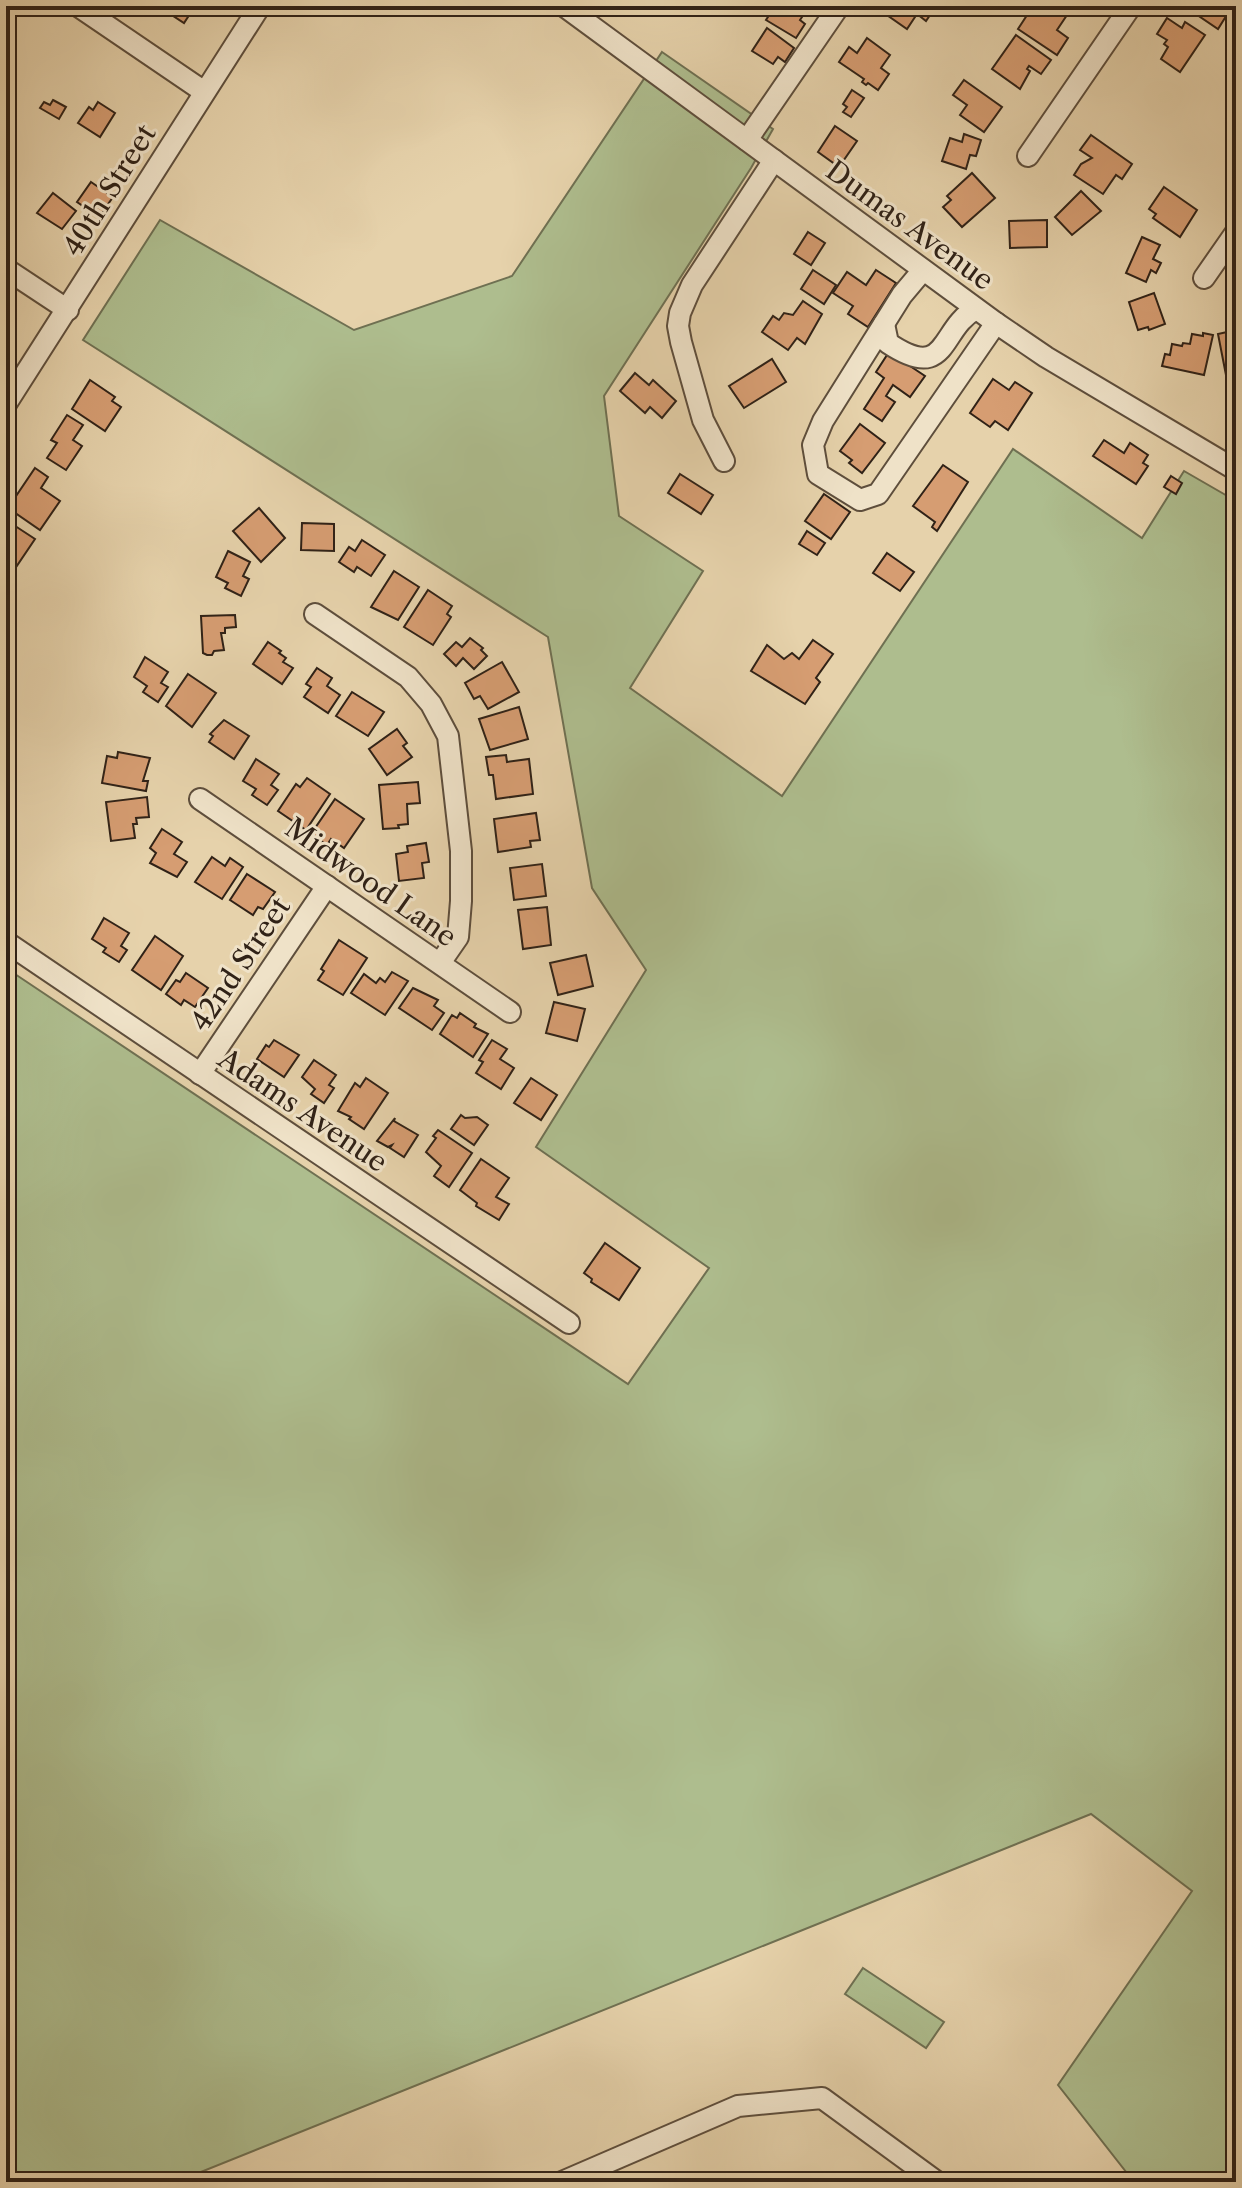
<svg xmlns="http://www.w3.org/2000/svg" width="1242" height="2188" font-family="'Libre Caslon Text',serif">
	<rect width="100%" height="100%" fill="#e6d2ab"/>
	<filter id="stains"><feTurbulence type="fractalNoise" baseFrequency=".0025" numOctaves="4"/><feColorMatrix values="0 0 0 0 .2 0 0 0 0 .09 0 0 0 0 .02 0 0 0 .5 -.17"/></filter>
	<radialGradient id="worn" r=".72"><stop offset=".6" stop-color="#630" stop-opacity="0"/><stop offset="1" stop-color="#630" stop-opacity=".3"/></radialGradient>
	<g fill="#aebd8e" stroke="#6f7052" stroke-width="2">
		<path d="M662 52 773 129 751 168 604 396 619 516 703 571 630 688 782 796 1013 449 1142 538 1184 471 1236 501V2182H1134L1058 2085 1192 1891 1091 1814 176 2182H7L6 968 628 1384 709 1268 536 1147 646 970 592 888 548 637 83 340 160 220 354 330 512 276Z"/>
		<path d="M863 1968 944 2022 926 2048 845 1994Z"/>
	</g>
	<g fill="#d69d72" stroke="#302217" stroke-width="2">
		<path d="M158 6H195L184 23Z"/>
		<path d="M775 6H798L806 11 800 20 805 24 796 38 766 20Z"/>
		<path d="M889 6H936L926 21 917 14 907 29 884 13Z"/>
		<path d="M1033 6H1053L1067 15 1057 30 1068 38 1057 55 1018 29Z"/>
		<path d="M1184 6H1222L1221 8 1228 13 1218 29Z"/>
		<path d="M1167 18 1182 28 1185 22 1205 35 1180 72 1161 59 1168 47 1164 44 1167 40 1157 34Z"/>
		<path d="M767 28 794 48 785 62 778 57 773 64 752 51Z"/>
		<path d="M1016 35 1051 60 1041 74 1029 66 1027 69 1030 71 1020 89 992 69Z"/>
		<path d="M867 38 890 55 881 68 889 74 878 90 868 83 866 85 862 82 864 79 839 62 849 47 857 53Z"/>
		<path d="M964 80 1002 107 984 132 960 115 967 105 953 95Z"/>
		<path d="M852 90 864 98 851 117 843 112 847 107 843 104Z"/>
		<path d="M53 100 66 107 59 119 40 108 44 102 50 105Z"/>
		<path d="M98 102 115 113 100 137 78 123 89 107 93 110Z"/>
		<path d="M835 126 857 141 839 167 818 152Z"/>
		<path d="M964 134 981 140 976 156 970 155 966 169 942 161 950 138 962 142Z"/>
		<path d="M1091 135 1132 164 1122 179 1116 175 1103 194 1074 175 1081 164 1092 158 1080 150Z"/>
		<path d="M972 173 995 198 962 227 943 207 951 200 947 196Z"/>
		<path d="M91 182 113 197 99 217 77 202Z"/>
		<path d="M1164 187 1197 210 1180 237 1153 218 1156 214 1149 209Z"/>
		<path d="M1081 191 1101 211 1072 235 1055 217Z"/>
		<path d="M53 193 76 211 62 229 37 213Z"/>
		<path d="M1047 220V247L1010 248 1009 221Z"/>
		<path d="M808 232 825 243 811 265 794 254Z"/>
		<path d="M1142 237 1160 245 1153 259 1161 263 1156 273 1151 270 1146 282 1126 273Z"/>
		<path d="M813 270 836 285 824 304 801 289Z"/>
		<path d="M876 270 896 283 868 327 848 314 853 306 833 293 847 272 866 285Z"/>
		<path d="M1154 293 1165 324 1149 330 1148 327 1138 330 1129 302Z"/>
		<path d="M803 301 822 314 805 344 797 338 788 350 762 332 773 316 779 320 784 313 793 315Z"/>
		<path d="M1236 330V373L1226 375 1218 334Z"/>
		<path d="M1203 333 1213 335 1204 375 1162 366 1165 354 1170 355 1172 344 1182 346 1183 343 1190 344 1192 334 1203 336Z"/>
		<path d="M889 352 925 376 910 397 893 385 886 396 895 402 882 421 864 409 884 378 876 372Z"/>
		<path d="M772 359 786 382 744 408 729 386Z"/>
		<path d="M635 373 649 385 653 380 676 401 662 418 650 407 645 413 620 391Z"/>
		<path d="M993 379 1009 390 1015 382 1032 393 1008 430 995 421 990 427 970 413Z"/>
		<path d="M90 380 115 397 112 401 121 407 105 431 72 409Z"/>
		<path d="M67 415 83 425 73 440 82 446 66 470 47 458 57 443 51 440Z"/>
		<path d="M860 424 885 443 862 473 849 463 852 460 840 451Z"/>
		<path d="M1104 440 1124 453 1130 443 1148 455 1143 463 1148 466 1136 484 1093 456Z"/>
		<path d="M943 465 968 482 937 531 932 527 935 522 913 506Z"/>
		<path d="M35 468 48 477 41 488 60 501 40 530 8 508Z"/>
		<path d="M680 474 713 495 701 514 668 493Z"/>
		<path d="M1171 476 1182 483 1176 494 1164 487Z"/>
		<path d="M824 494 850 512 831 539 805 521Z"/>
		<path d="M259 508 285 538 261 562 233 531Z"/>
		<path d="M6 520 35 539 12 573 6 569Z"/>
		<path d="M302 523 334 524V551L301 550Z"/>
		<path d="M807 531 825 543 817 555 799 544Z"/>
		<path d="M362 540 385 555 371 576 357 567 354 572 339 562 349 547 355 551Z"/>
		<path d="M228 551 250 562 243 576 249 579 241 596 225 588 228 583 216 577Z"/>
		<path d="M887 553 914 572 900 591 873 573Z"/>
		<path d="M394 571 419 587 398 620 371 607Z"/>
		<path d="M428 590 452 606 447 614 451 617 433 645 404 627Z"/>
		<path d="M235 615 236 627 225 628V633H221L224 650 214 651 212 655H207L203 653 201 616Z"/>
		<path d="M470 638 483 648 481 650 487 656 474 669 463 658 456 666 444 654 456 642 462 647Z"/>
		<path d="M813 640 833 654 816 678 820 682 805 704 751 671 767 645 784 659 792 653 799 659Z"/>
		<path d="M268 642 281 651 279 653 286 658 283 662 293 668 282 684 253 664Z"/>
		<path d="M145 657 168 672 161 683 168 687 158 702 143 692 147 686 134 677Z"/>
		<path d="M502 662 519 692 488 709 480 696 474 699 465 683Z"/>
		<path d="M317 668 332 678 327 686 340 695 328 713 304 697 311 687 306 684Z"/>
		<path d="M188 674 216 693 192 727 166 706Z"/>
		<path d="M352 692 384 712 368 736 336 716Z"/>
		<path d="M519 707 528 739 490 750 479 719Z"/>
		<path d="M224 720 249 736 234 759 209 742 213 736 210 734Z"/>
		<path d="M397 729 407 743 403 746 412 757 387 775 369 749Z"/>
		<path d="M118 752 150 758 143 781H148L146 791 102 783 107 756 117 758Z"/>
		<path d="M506 755 507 762 529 759 533 794 496 799 493 775H489L486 757Z"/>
		<path d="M256 759 279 774 271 785 278 790 267 805 252 795 256 789 243 781Z"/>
		<path d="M307 778 330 794 306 830 278 811 296 784 300 787Z"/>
		<path d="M418 782 420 803 407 804 408 824 398 825 399 828 383 829 379 785Z"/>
		<path d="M147 797 149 817 136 818 137 824H133L135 838 111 841 106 802Z"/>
		<path d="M335 799 364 819 344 848 331 839 327 845 311 834Z"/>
		<path d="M536 813 540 840 530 841 531 847 498 852 494 819Z"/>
		<path d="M162 829 182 842 174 854 187 862 177 877 150 863 156 853 150 848Z"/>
		<path d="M426 843 429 862 422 863 424 878 399 881 396 854 408 852 407 846Z"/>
		<path d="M212 857 225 866 230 858 243 867 222 899 195 882Z"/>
		<path d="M542 864 546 896 514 900 510 868Z"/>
		<path d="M247 874 275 892 263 909 258 907 253 915 230 900Z"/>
		<path d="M547 907 551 945 523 949 518 910Z"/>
		<path d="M104 918 129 933 121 946 127 950 119 962 103 952 106 948 92 939Z"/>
		<path d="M155 936 183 956 161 990 132 970Z"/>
		<path d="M339 940 367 958 343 995 318 980 324 971 321 969Z"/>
		<path d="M586 955 593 986 558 995 550 963Z"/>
		<path d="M392 972 408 981 385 1015 351 993 364 974 376 983 380 978 385 982Z"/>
		<path d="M186 973 208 988 195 1007 184 1000 181 1005 166 994 176 980 180 982Z"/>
		<path d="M413 988 438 1000 434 1006 444 1013 432 1030 399 1008Z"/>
		<path d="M554 1002 585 1009 577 1041 546 1033Z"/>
		<path d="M460 1013 476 1024 474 1027 488 1034 473 1057 440 1034 452 1015 457 1018Z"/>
		<path d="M274 1040 299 1055 284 1077 257 1059 266 1045 269 1047Z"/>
		<path d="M492 1040 507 1049 500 1059 514 1068 501 1089 476 1073 483 1062 479 1060Z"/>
		<path d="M314 1060 336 1075 329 1085 334 1088 324 1103 311 1094 315 1089 302 1077Z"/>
		<path d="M366 1078 388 1093 364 1129 349 1119 351 1117 338 1111 355 1083 360 1087Z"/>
		<path d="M531 1078 557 1095 541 1120 514 1103Z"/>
		<path d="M461 1115 465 1118 477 1117 488 1125 474 1145 451 1129Z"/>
		<path d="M395 1118 394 1121 418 1135 404 1157 390 1148 392 1145 388 1147 377 1141Z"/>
		<path d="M438 1130 472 1153 449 1187 434 1176 441 1166 426 1152 436 1138 433 1136Z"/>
		<path d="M481 1159 509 1178 496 1197 509 1204 499 1220 476 1206 477 1203 460 1190Z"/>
		<path d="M605 1243 640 1268 619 1300 591 1282 592 1279 584 1273Z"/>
	</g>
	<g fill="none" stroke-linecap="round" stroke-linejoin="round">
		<defs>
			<g id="minor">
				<path d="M78 6 203 91"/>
				<path d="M564 6 996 323 1046 357 1236 470"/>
				<path d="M747 140 839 6"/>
				<path d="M1028 156 1131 6"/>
				<path d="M6 269 68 310"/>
				<path d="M923 270 902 295 823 421 813 445 818 474 860 500 878 494 996 323"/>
				<path d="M1204 278 1236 232"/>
				<path d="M884 324 888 343C949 384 939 328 976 309"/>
				<path d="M6 404 260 6"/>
				<path d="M724 461 703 420 681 342 678 326 680 313 692 285 774 160"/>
				<path d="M315 614 408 677 431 704 448 736 461 851V901L458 937 440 963"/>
				<path d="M200 799 510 1012"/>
				<path d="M6 942 569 1323"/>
				<path d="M200 1074 327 886"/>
				<path d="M562 2182 738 2106 822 2098 937 2182"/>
			</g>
		</defs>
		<use href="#minor" stroke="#5e4e3c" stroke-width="24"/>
		<use href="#minor" stroke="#efe2c8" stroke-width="20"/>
	</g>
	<g text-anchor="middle" stroke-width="6" stroke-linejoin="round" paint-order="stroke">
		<g font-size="28" fill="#302217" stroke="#efe2c8">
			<text transform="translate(109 190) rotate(-58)" y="10">40th Street</text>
			<text transform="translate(910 225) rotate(36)" y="10">Dumas Avenue</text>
			<text transform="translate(371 882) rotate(35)" y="10">Midwood Lane</text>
			<text transform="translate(240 964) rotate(-56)" y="10">42nd Street</text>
			<text transform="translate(303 1110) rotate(34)" y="10">Adams Avenue</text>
		</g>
	</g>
	<rect width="1242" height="2188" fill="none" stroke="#e6d2ab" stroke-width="32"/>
	<rect x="8" y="8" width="1226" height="2172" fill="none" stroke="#302217" stroke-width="4"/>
	<rect x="16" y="16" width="1210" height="2156" fill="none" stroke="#302217" stroke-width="2"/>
	<rect width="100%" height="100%" filter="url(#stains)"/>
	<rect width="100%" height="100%" fill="url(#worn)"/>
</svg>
